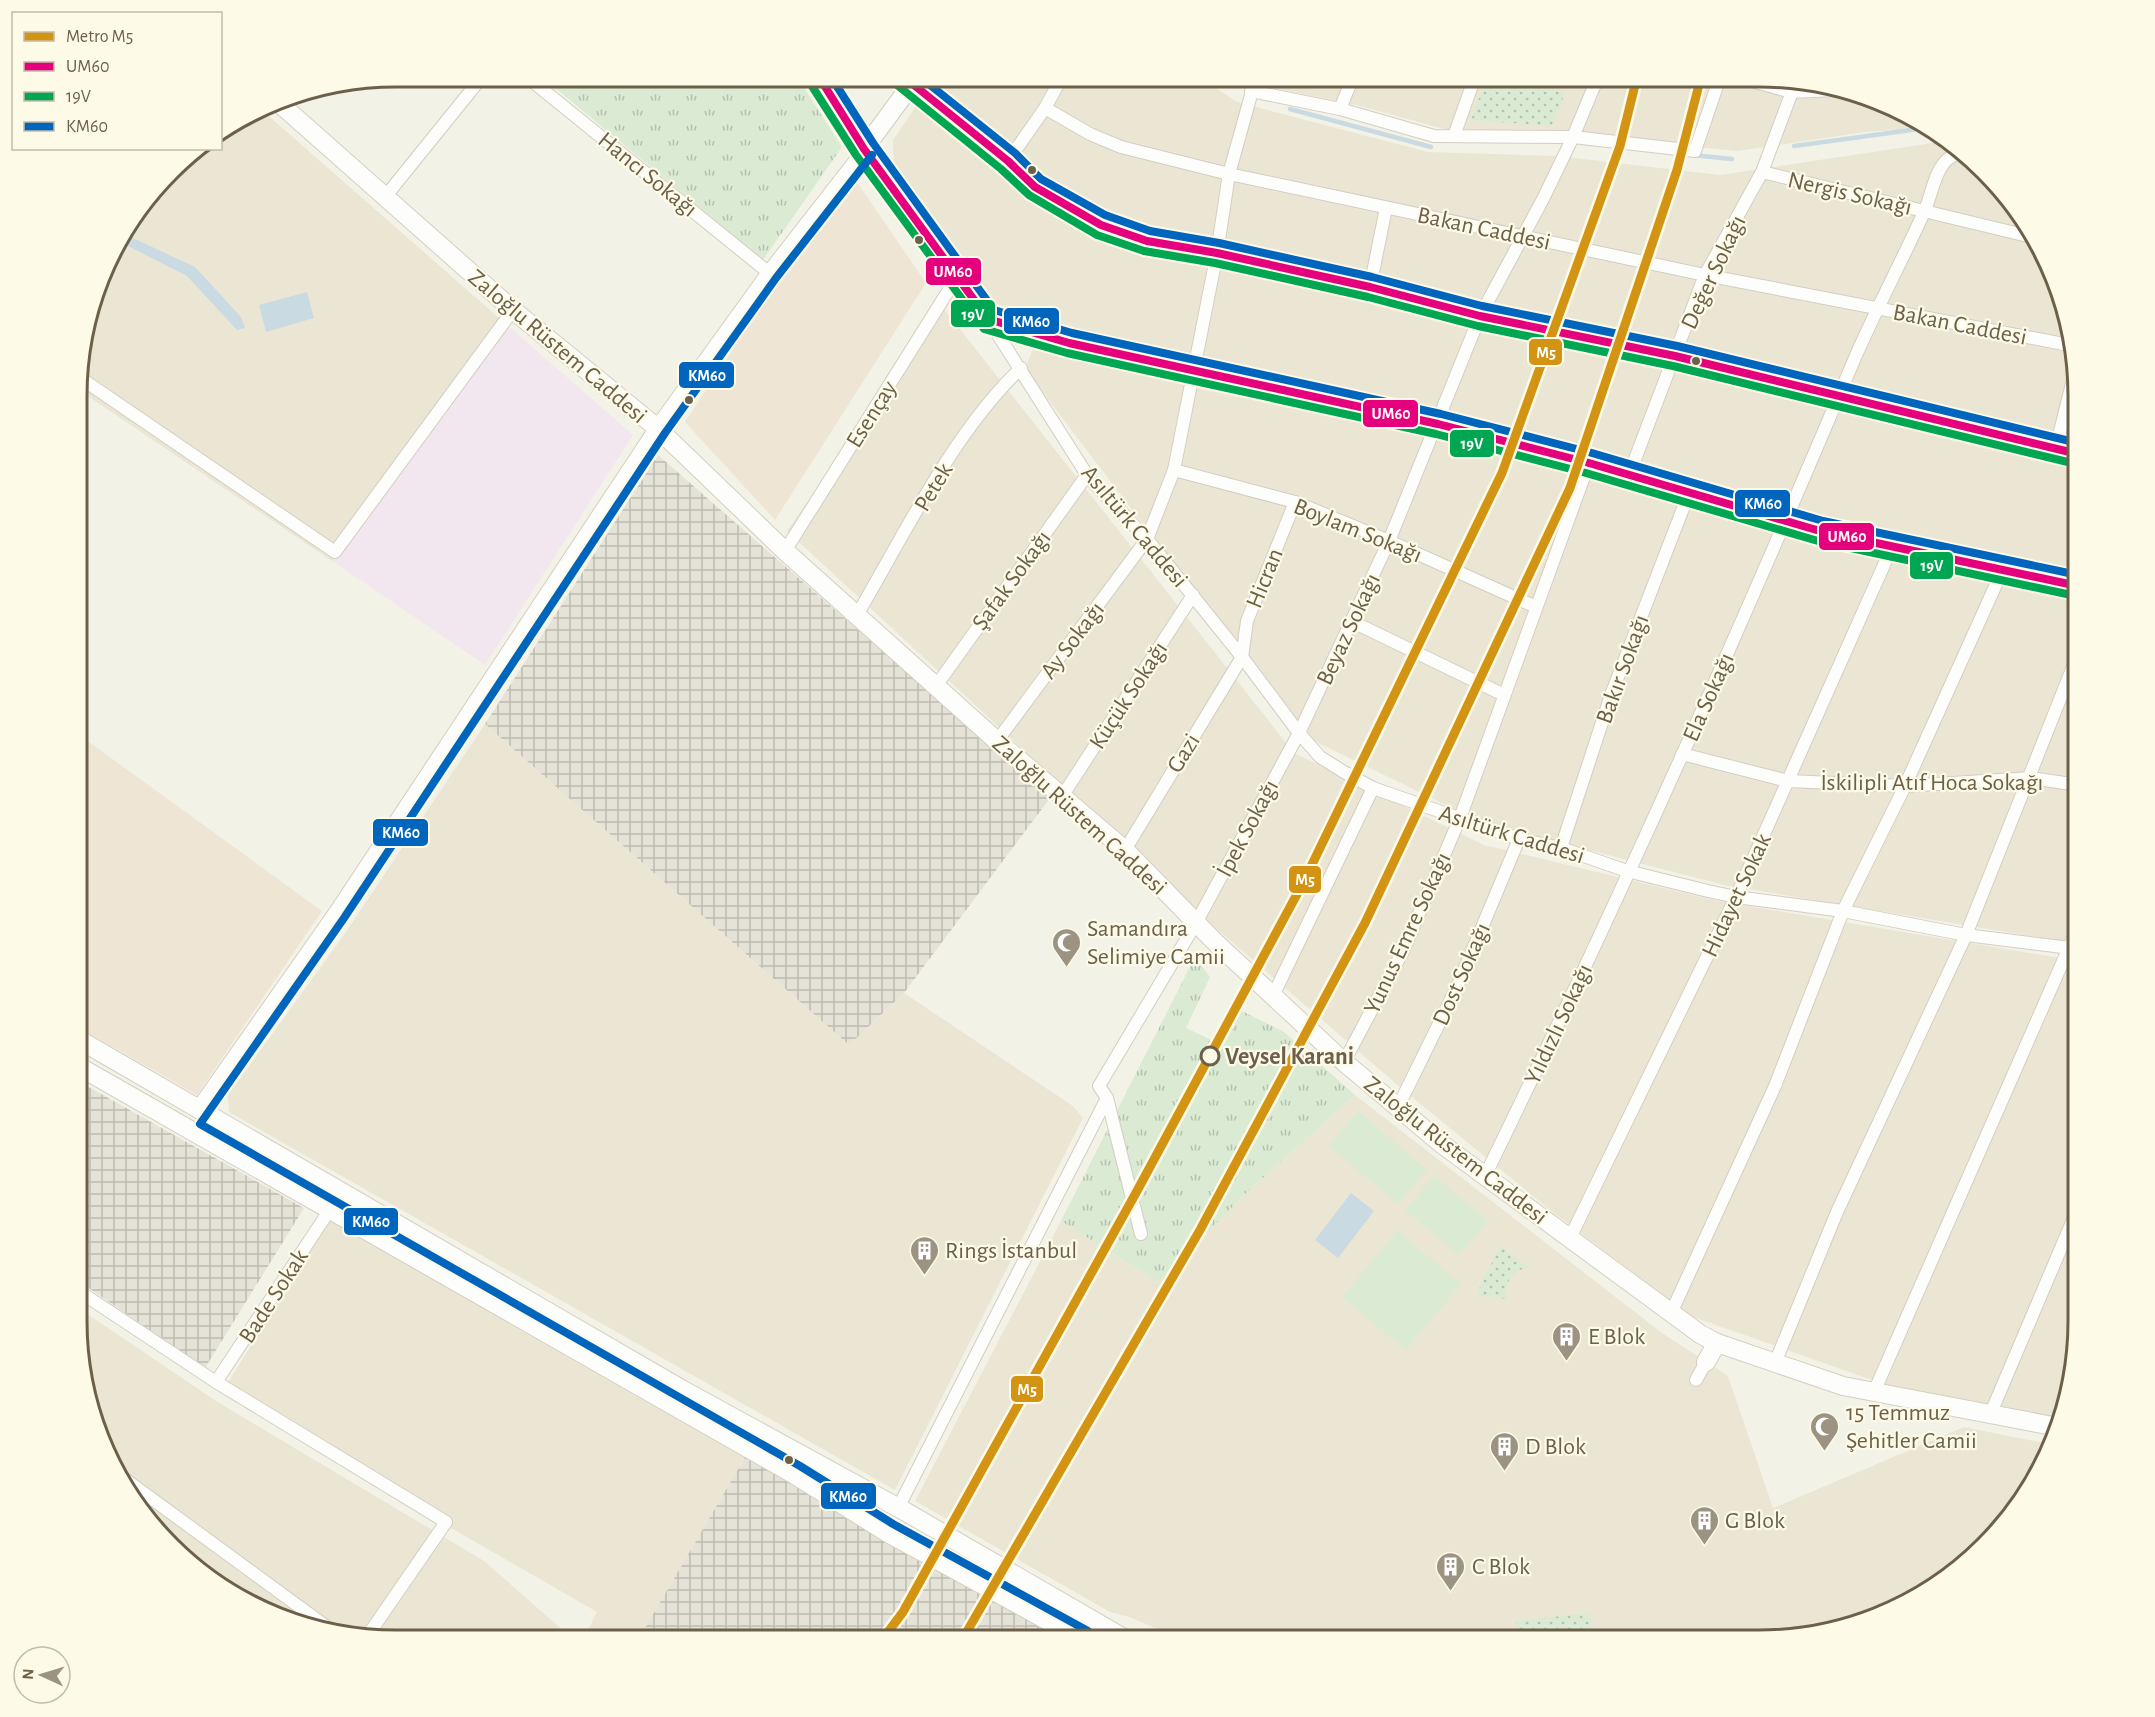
<svg xmlns="http://www.w3.org/2000/svg" width="2155" height="1717" font-family="'Alegreya Sans',sans-serif">
	<defs>
		<pattern id="industrial-grid" width="8" height="8" patternUnits="userSpaceOnUse" patternTransform="scale(1.5)"><rect width="8" height="8" fill="#e5e3d8"/><path d="M0 4h8M4 0v8" fill="none" stroke="#bebbb1"/></pattern>
		<pattern id="grass-tufts" width="24" height="20" patternUnits="userSpaceOnUse" patternTransform="scale(1.5)"><rect width="24" height="20" fill="#daead3"/><path d="M3 7l-1-3M5 7V3M7 7l1-3M15 17l-1-3M17 17v-4M19 17l1-3" fill="none" stroke="#b5c1ad"/></pattern>
		<pattern id="park-dots" width="8" height="8" patternUnits="userSpaceOnUse" patternTransform="scale(1.5)"><rect width="8" height="8" fill="#daead3"/><path d="M2 2h.1M6 6h.1" fill="none" stroke="#b5c1ad" stroke-width="1.8" stroke-linecap="round"/></pattern>
	</defs>
	<rect width="100%" height="100%" fill="#f3f2e7"/>
	<g fill="#ebe6d4">
		<path d="M931 77H1199L1237 102 1428 152 1557 156 1720 175 1946 141 1970 156 2046 255 2072 333 2078 395V445L1114 223 1057 191 927 82Z"/>
		<path d="M1234 77H1780L1882 101 1925 128 1865 132 1738 151 1606 139 1466 135 1356 105 1240 81Z"/>
		<path d="M921 99 1041 201 1109 235 1634 354 2078 462V576L1997 558 1802 522 1589 456 1404 407 1075 337 996 306 894 175 893 140Z"/>
		<path d="M263 111 507 325 332 561 79 390V354L119 236 185 155 198 149 220 148 221 135Z"/>
		<path d="M944 309 1294 753 1484 845 1718 901 2078 961V1343L2059 1423 1895 1388 1693 1317 1550 1210 1401 1088 1218 930 787 531Z"/>
		<path d="M1034 346 1594 474 1846 550 2078 600V944L1724 885 1481 822 1304 736 1025 369Z"/>
		<path d="M485 724 849 1045 904 993 1073 1106 1083 1118 895 1490 229 1112 228 1095 344 935Z"/>
		<path d="M1355 1095 1662 1333 1728 1376 1773 1508 1964 1427 2054 1445 1999 1532 1953 1575 1882 1616 1759 1640H1184L1129 1617 1110 1612 915 1501 1061 1221 1158 1282 1247 1192Z"/>
		<path d="M330 1218 747 1454 638 1640H583L597 1612 425 1513 224 1389Z"/>
		<path d="M77 1307 216 1401 484 1561 574 1640H375L273 1616 185 1561 109 1462 77 1343Z"/>
	</g>
	<g fill="#eee5d5">
		<path d="M850 172 926 283 775 520 685 422Z"/>
		<path d="M78 734 322 911 197 1095 78 1027Z"/>
	</g>
	<g fill="url(#industrial-grid)">
		<path d="M658 455 1050 798 904 993 849 1045 485 724Z"/>
		<path d="M78 1081 304 1208 205 1368 77 1280Z"/>
		<path d="M747 1454 1069 1640H638Z"/>
	</g>
	<path fill="#f3e7ef" d="M507 325 633 435 485 665 332 561Z"/>
	<g fill="url(#grass-tufts)">
		<path d="M542 77H797L842 147 763 260Z"/>
		<path d="M1195 957 1210 977 1186 1028 1220 1044 1238 1009 1284 1032 1355 1095 1247 1192 1158 1282 1061 1221Z"/>
	</g>
	<g fill="url(#park-dots)">
		<path d="M1487 77H1508L1565 93 1552 126 1471 120Z"/>
		<path d="M1500 1246 1528 1267C1512 1271 1503 1284 1507 1299L1476 1295Z"/>
		<path d="M1590 1613 1593 1640H1480V1637L1517 1634 1516 1621Z"/>
	</g>
	<g fill="#daead3">
		<path d="M1358 1111 1427 1170 1398 1204 1329 1146Z"/>
		<path d="M1434 1176 1488 1221 1459 1256 1405 1210Z"/>
		<path d="M1397 1231 1461 1284 1406 1350 1342 1297Z"/>
	</g>
	<g fill="#cadae2">
		<path d="M122 233 195 267 241 317 245 328 237 330 187 276 118 241Z"/>
		<path d="M307 292 314 318 266 332 259 305Z"/>
		<path d="M1351 1193 1374 1211 1338 1258 1315 1240Z"/>
	</g>
	<g fill="none" stroke-linecap="round" stroke-linejoin="round">
		<g stroke="#cadae2" stroke-width="4.5">
			<path d="M1220 77 1232 83"/>
			<path d="M1290 109 1431 147"/>
			<path d="M1794 146 1926 128"/>
			<path d="M1692 155 1732 159"/>
		</g>
		<defs>
			<g id="street">
				<path d="M527 77 768 272"/>
				<path d="M1738 77 1791 92 1836 90"/>
				<path d="M1251 91 1340 109 1434 136 1573 137 1695 151 1720 77"/>
				<path d="M1045 108 1090 134 1121 147 1229 174 1705 275 2074 346"/>
				<path d="M1340 109 1353 77"/>
				<path d="M1454 136 1475 77"/>
				<path d="M1008 161 1045 108 1062 77"/>
				<path d="M1762 172 2032 237"/>
				<path d="M385 197 482 77"/>
				<path d="M1370 287 1386 208"/>
				<path d="M988 319 1089 478 1147 539 1242 657 1299 733 1320 757 1344 772 1373 788 1519 839 1561 848 1627 871 1708 891 1736 897 1843 911 1966 935 2078 949"/>
				<path d="M79 377 335 552 513 310"/>
				<path d="M2056 448 2076 367"/>
				<path d="M1174 470 1295 502 1389 541 1536 607"/>
				<path d="M1629 475 1705 275 1762 172 1796 81"/>
				<path d="M785 551 957 277"/>
				<path d="M857 615C904 535 954 431 1021 368"/>
				<path d="M1353 622 1504 695"/>
				<path d="M936 686 1087 475"/>
				<path d="M997 741 1147 539 1174 470 1217 253 1229 174 1256 77"/>
				<path d="M1682 754 1788 781 1905 786 2031 778 2078 785"/>
				<path d="M1063 795 1193 595"/>
				<path d="M1561 848 1611 695 1689 493"/>
				<path d="M1125 850 1242 657 1247 621 1295 502"/>
				<path d="M1272 998 1373 788"/>
				<path d="M1344 1062 1403 951 1460 818 1589 463"/>
				<path d="M1107 1098 1141 1234"/>
				<path d="M198 1107 335 912 656 427 768 272 864 149"/>
				<path d="M1398 1107 1457 987 1519 839"/>
				<path d="M1485 1176C1616 908 1738 635 1854 360 1876 309 1902 261 1925 210 1931 196 1934 175 1944 163 1949 157 1957 153 1963 152"/>
				<path d="M1570 1238 1736 897 1892 547"/>
				<path d="M77 1290 216 1382 446 1522 366 1638"/>
				<path d="M1672 1311 1775 1086 1843 911 1905 786 2003 569"/>
				<path d="M1775 1363 1837 1212 1966 935 2078 654"/>
				<path d="M1696 1380 1706 1362"/>
				<path d="M216 1382 329 1211"/>
				<path d="M1874 1392 2078 927"/>
				<path d="M1990 1415 2078 1208"/>
				<path d="M118 1474 331 1630"/>
				<path d="M898 1508 1107 1098 1099 1086 1196 923 1299 733 1389 541 1480 316 1543 199 1573 137 1598 77"/>
			</g>
			<g id="secondary">
				<path d="M819 77 864 149 988 319 1069 343 1438 424 1589 463 1820 531 2078 586"/>
				<path d="M904 77 1008 161 1035 187 1101 225 1147 241 1217 253 1370 287 1480 316 1675 356 2078 454"/>
				<path d="M278 102 513 310 656 427 785 551 997 741 1125 850 1215 942 1344 1062 1443 1145 1700 1334 1717 1343 1843 1386 2058 1427"/>
				<path d="M864 149 917 77"/>
				<path d="M78 1039 683 1390 906 1512 1127 1640"/>
				<path d="M78 1066 795 1475 888 1533 1083 1640"/>
				<path d="M1706 1362 1717 1343"/>
			</g>
		</defs>
		<use href="#street" stroke="#d2cec3" stroke-width="14"/>
		<use href="#secondary" stroke="#d3cfc3" stroke-width="20"/>
		<use href="#street" stroke="#fdfdfb" stroke-width="12"/>
		<use href="#secondary" stroke="#fdfdfb" stroke-width="18"/>
		<defs>
			<g id="bus-1">
				<path d="M819 77 864 149 988 319 1069 343 1438 424 1589 463 1820 531 2078 586"/>
				<path d="M904 77 1008 161 1035 187 1101 225 1147 241 1217 253 1370 287 1480 316 1675 356 2078 454"/>
			</g>
			<g id="bus-2">
				<path d="M810 83 856 155 984 329 1067 353 1436 434 1586 473 1818 541 2076 596"/>
				<path d="M897 85 1001 169 1029 195 1097 235 1144 251 1215 263 1368 297 1478 326 1673 366 2076 464"/>
			</g>
			<g id="bus-3">
				<path d="M831 77 873 143 994 310 1072 333 1441 414 1592 453 1823 521 2078 575"/>
				<path d="M920 77 1015 153 1041 179 1105 215 1150 231 1219 243 1372 277 1482 306 1677 346 2078 443"/>
				<path d="M872 155 776 278 665 433 344 918 200 1124 800 1466 893 1524 1088 1631"/>
			</g>
		</defs>
		<use href="#bus-1" stroke="#fdfae7" stroke-width="12"/>
		<use href="#bus-2" stroke="#fdfae7" stroke-width="12"/>
		<use href="#bus-3" stroke="#fdfae7" stroke-width="12"/>
		<use href="#bus-1" stroke="#e5007d" stroke-width="8"/>
		<use href="#bus-2" stroke="#00a651" stroke-width="8"/>
		<use href="#bus-3" stroke="#0065bd" stroke-width="8"/>
		<defs>
			<g id="metro-1">
				<path d="M882 1640 903 1612 1137 1191 1303 883 1502 473 1620 146 1637 77"/>
				<path d="M962 1640 1200 1230 1365 923 1570 488 1677 170 1701 77"/>
			</g>
		</defs>
		<use href="#metro-1" stroke="#fdfae7" stroke-width="14"/>
		<use href="#metro-1" stroke="#d49413" stroke-width="9"/>
	</g>
	<defs>
		<symbol id="mosque-pin" viewBox="-11 -11 22 30"><path d="M0 17L-7.5 6A9.5 9.5 0 1 1 7.5 6Z" fill="#9c9382" stroke="#fdfae7"/><path d="M3.5-4.9A6 6 0 1 0 3.5 4.9A5 5 0 1 1 3.5-4.9Z" fill="#fff"/></symbol>
		<symbol id="building-pin" viewBox="-11 -11 22 30"><path d="M0 17L-7.5 6A9.5 9.5 0 1 1 7.5 6Z" fill="#9c9382" stroke="#fdfae7"/><path d="M-4-6H4V6H1V3H-1V6H-4ZM-2.5-4.3h1.7v1.8h-1.7ZM.8-4.3h1.7v1.8H.8ZM-2.5-1h1.7V.8h-1.7ZM.8-1h1.7V.8H.8Z" fill="#fff"/></symbol>
	</defs>
	<g fill-rule="evenodd">
		<use href="#mosque-pin" x="1050" y="926" width="33" height="45"/>
		<use href="#building-pin" x="908" y="1234" width="33" height="45"/>
		<use href="#building-pin" x="1550" y="1320" width="33" height="45"/>
		<use href="#mosque-pin" x="1808" y="1410" width="33" height="45"/>
		<use href="#building-pin" x="1488" y="1430" width="33" height="45"/>
		<use href="#building-pin" x="1688" y="1504" width="33" height="45"/>
		<use href="#building-pin" x="1434" y="1550" width="33" height="45"/>
	</g>
	<g fill="#6d604b" stroke="#fdfae7" stroke-width="2">
		<circle cx="1032" cy="170" r="5"/>
		<circle cx="919" cy="240" r="5"/>
		<circle cx="1696" cy="361" r="5"/>
		<circle cx="689" cy="400" r="5"/>
		<circle cx="789" cy="1460" r="5"/>
	</g>
	<circle fill="#fdfae7" stroke="#6d604b" stroke-width="3" cx="1210" cy="1056" r="9"/>
	<g text-anchor="middle" stroke-width="4.5" stroke-linejoin="round" paint-order="stroke">
		<g font-size="24" fill="#6d604b" stroke="#fdfae7">
			<text transform="translate(648 174) rotate(39)" y="8">Hancı Sokağı</text>
			<text transform="translate(1850 193) rotate(13)" y="8">Nergis Sokağı</text>
			<text transform="translate(1484 228) rotate(12)" y="8">Bakan Caddesi</text>
			<text transform="translate(1713 272) rotate(-65)" y="8">Değer Sokağı</text>
			<text transform="translate(1960 324) rotate(11)" y="8">Bakan Caddesi</text>
			<text transform="translate(558 346) rotate(40)" y="8">Zaloğlu Rüstem Caddesi</text>
			<text transform="translate(871 414) rotate(-58)" y="8">Esençay</text>
			<text transform="translate(933 487) rotate(-59)" y="8">Petek</text>
			<text transform="translate(1135 526) rotate(50)" y="8">Asıltürk Caddesi</text>
			<text transform="translate(1358 530) rotate(22)" y="8">Boylam Sokağı</text>
			<text transform="translate(1264 578) rotate(-68)" y="8">Hicran</text>
			<text transform="translate(1011 580) rotate(-54)" y="8">Şafak Sokağı</text>
			<text transform="translate(1348 629) rotate(-65)" y="8">Beyaz Sokağı</text>
			<text transform="translate(1072 640) rotate(-53)" y="8">Ay Sokağı</text>
			<text transform="translate(1622 669) rotate(-70)" y="8">Bakır Sokağı</text>
			<text transform="translate(1128 695) rotate(-57)" y="8">Küçük Sokağı</text>
			<text transform="translate(1708 697) rotate(-66)" y="8">Ela Sokağı</text>
			<text transform="translate(1183 753) rotate(-58)" y="8">Gazi</text>
			<text x="1932" y="790">İskilipli Atıf Hoca Sokağı</text>
			<text transform="translate(1080 815) rotate(42)" y="8">Zaloğlu Rüstem Caddesi</text>
			<text transform="translate(1247 828) rotate(-62)" y="8">İpek Sokağı</text>
			<text transform="translate(1512 834) rotate(17)" y="8">Asıltürk Caddesi</text>
			<text transform="translate(1736 895) rotate(-65)" y="8">Hidayet Sokak</text>
			<text transform="translate(1407 933) rotate(-65)" y="8">Yunus Emre Sokağı</text>
			<text transform="translate(1461 974) rotate(-66)" y="8">Dost Sokağı</text>
			<text transform="translate(1558 1024) rotate(-65)" y="8">Yıldızlı Sokağı</text>
			<text transform="translate(1456 1150) rotate(38)" y="8">Zaloğlu Rüstem Caddesi</text>
			<text transform="translate(273 1296) rotate(-57)" y="8">Bade Sokak</text>
		</g>
		<g font-size="24" fill="#6d604b" stroke="#fdfae7" text-anchor="start">
			<text x="1087" y="936">Samandıra<tspan x="1087" dy="28">Selimiye Camii</tspan></text>
			<text x="945" y="1258">Rings İstanbul</text>
			<text x="1588" y="1344">E Blok</text>
			<text x="1846" y="1420">15 Temmuz<tspan x="1846" dy="28">Şehitler Camii</tspan></text>
			<text x="1525" y="1454">D Blok</text>
			<text x="1725" y="1528">G Blok</text>
			<text x="1472" y="1574">C Blok</text>
		</g>
		<g font-size="24" font-weight="bold" fill="#6d604b" stroke="#fdfae7" text-anchor="start">
			<text x="1225" y="1064">Veysel Karani</text>
		</g>
	</g>
	<path d="M0 0H2155V1717H0ZM396 87H1759A309 309 0 0 1 2068 396V1321A309 309 0 0 1 1759 1630H396A309 309 0 0 1 87 1321V396A309 309 0 0 1 396 87Z" fill="#fdfae7" fill-rule="evenodd"/>
	<path fill="none" stroke="#6d604b" stroke-width="3" d="M396 87H1759A309 309 0 0 1 2068 396V1321A309 309 0 0 1 1759 1630H396A309 309 0 0 1 87 1321V396A309 309 0 0 1 396 87Z"/>
	<g stroke="#fdfae7" stroke-width="2">
		<rect x="925" y="257" width="57" height="29" rx="6" fill="#e5007d"/>
		<rect x="950" y="299" width="46" height="29" rx="6" fill="#00a651"/>
		<rect x="1003" y="307" width="57" height="28" rx="6" fill="#0065bd"/>
		<rect x="1528" y="338" width="35" height="28" rx="6" fill="#d49413"/>
		<rect x="678" y="361" width="57" height="28" rx="6" fill="#0065bd"/>
		<rect x="1362" y="399" width="57" height="29" rx="6" fill="#e5007d"/>
		<rect x="1449" y="429" width="46" height="29" rx="6" fill="#00a651"/>
		<rect x="1734" y="489" width="57" height="29" rx="6" fill="#0065bd"/>
		<rect x="1818" y="522" width="57" height="29" rx="6" fill="#e5007d"/>
		<rect x="1909" y="551" width="45" height="29" rx="6" fill="#00a651"/>
		<rect x="372" y="818" width="57" height="29" rx="6" fill="#0065bd"/>
		<rect x="1288" y="865" width="34" height="29" rx="6" fill="#d49413"/>
		<rect x="343" y="1207" width="56" height="29" rx="6" fill="#0065bd"/>
		<rect x="1010" y="1375" width="34" height="28" rx="6" fill="#d49413"/>
		<rect x="820" y="1482" width="57" height="28" rx="6" fill="#0065bd"/>
	</g>
	<g font-size="16" text-anchor="middle" font-weight="bold" fill="#fff">
		<text x="953" y="277">UM60</text>
		<text x="973" y="320">19V</text>
		<text x="1031" y="327">KM60</text>
		<text x="1546" y="358">M5</text>
		<text x="707" y="381">KM60</text>
		<text x="1391" y="419">UM60</text>
		<text x="1472" y="449">19V</text>
		<text x="1763" y="509">KM60</text>
		<text x="1847" y="542">UM60</text>
		<text x="1932" y="571">19V</text>
		<text x="401" y="838">KM60</text>
		<text x="1305" y="885">M5</text>
		<text x="371" y="1227">KM60</text>
		<text x="1027" y="1395">M5</text>
		<text x="848" y="1502">KM60</text>
	</g>
	<rect x="12" y="12" width="210" height="138" fill="#fdfae7" stroke="#c3bca9" stroke-width="1.5"/>
	<rect x="24" y="32" width="30" height="9" fill="#d49413" stroke="#c3bca9" stroke-width="1.5"/>
	<text x="66" y="42" font-size="18" fill="#6d604b">Metro M5</text>
	<rect x="24" y="62" width="30" height="9" fill="#e5007d" stroke="#c3bca9" stroke-width="1.5"/>
	<text x="66" y="72" font-size="18" fill="#6d604b">UM60</text>
	<rect x="24" y="92" width="30" height="9" fill="#00a651" stroke="#c3bca9" stroke-width="1.5"/>
	<text x="66" y="102" font-size="18" fill="#6d604b">19V</text>
	<rect x="24" y="122" width="30" height="9" fill="#0065bd" stroke="#c3bca9" stroke-width="1.5"/>
	<text x="66" y="132" font-size="18" fill="#6d604b">KM60</text>
	<g transform="translate(42 1675) rotate(274)"><circle r="28" fill="#fdfae7" stroke="#c3bca9" stroke-width="1.5"/>
	<path d="M0-4.5L10 22L0 15L-10 22Z" fill="#9c9382"/>
	<text y="-9" font-size="16" font-weight="bold" text-anchor="middle" fill="#6d604b">N</text>
	</g>
</svg>
